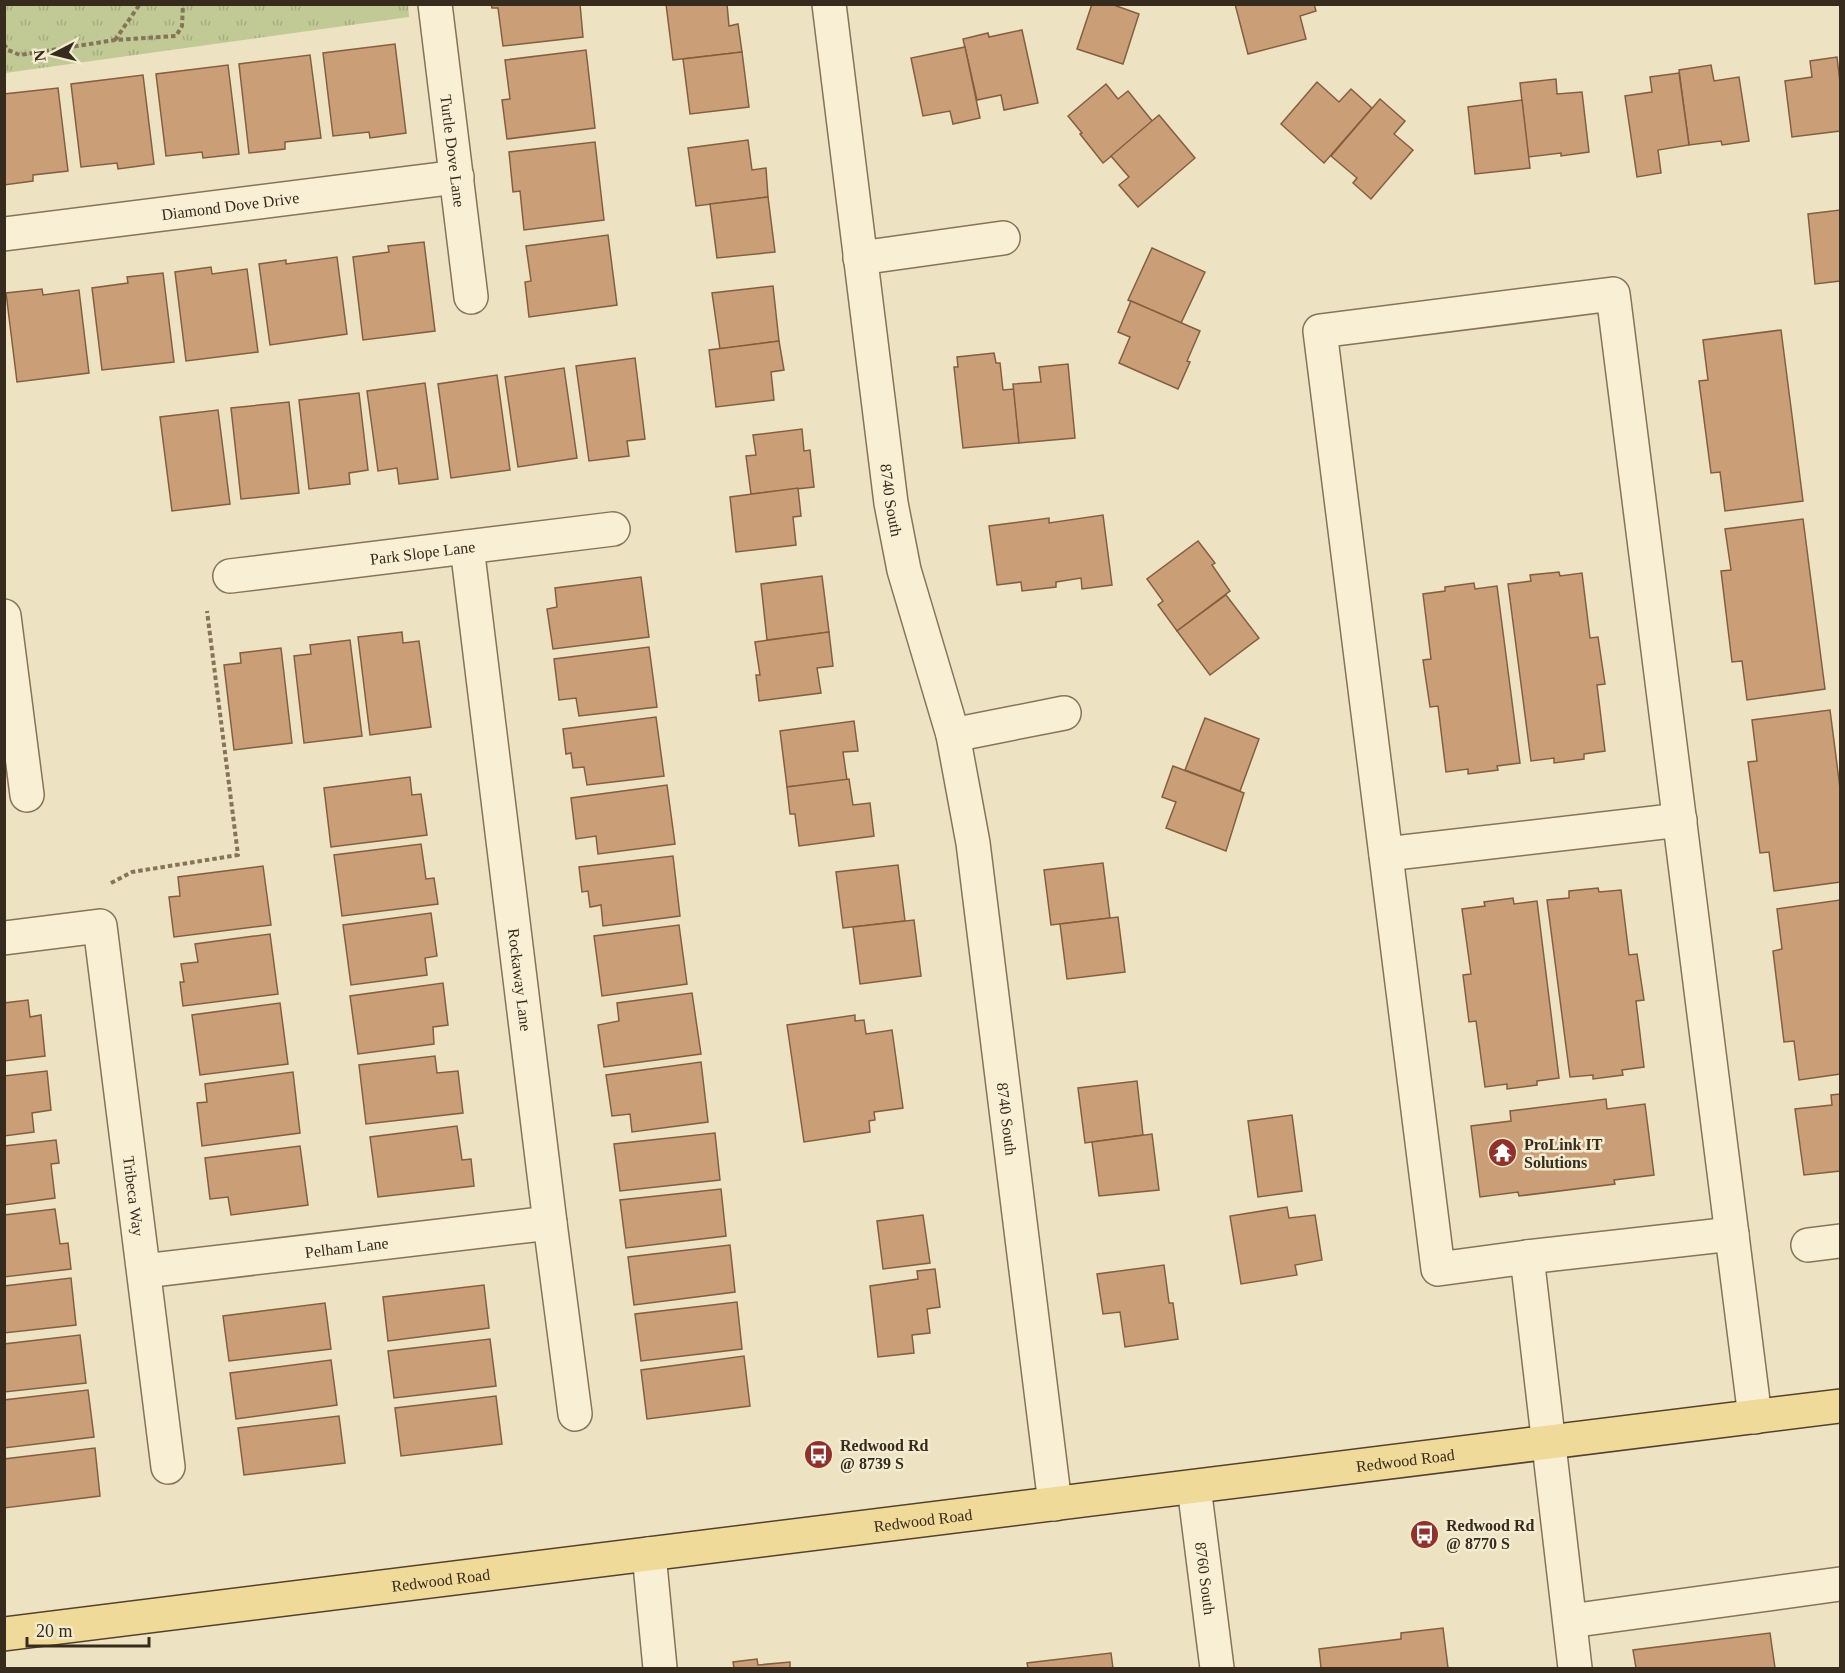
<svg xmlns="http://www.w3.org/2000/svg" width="1845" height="1673" font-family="Georgia,serif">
	<defs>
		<pattern id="grass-tufts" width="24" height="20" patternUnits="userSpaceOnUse" patternTransform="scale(1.5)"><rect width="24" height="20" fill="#c1ca95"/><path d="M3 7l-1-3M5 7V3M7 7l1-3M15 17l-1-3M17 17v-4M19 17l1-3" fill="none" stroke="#a6ae80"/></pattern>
	</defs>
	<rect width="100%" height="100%" fill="#ede2c1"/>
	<path fill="url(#grass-tufts)" d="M408 4 409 17 5 73 4 5Z"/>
	<path fill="#c1ca95" d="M322 5H376L377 10 323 16Z"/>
	<g fill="#ca9f78" stroke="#845f3f" stroke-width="1.5">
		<path d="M491 4H580L583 37 503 46 498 8H492Z"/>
		<path d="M666 4H727L729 26 738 24 742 52 673 60Z"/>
		<path d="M1092 4H1111L1139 14 1123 64 1077 49Z"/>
		<path d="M1235 4H1314L1316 11 1300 16 1306 39 1248 54Z"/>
		<path d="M1022 30 1038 103 1004 110 1001 95 977 100 963 39 988 33 989 37Z"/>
		<path d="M395 44 406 133 370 138 369 132 333 136 323 53Z"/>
		<path d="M965 47 980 118 953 124 950 111 923 116 911 58Z"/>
		<path d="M586 50 595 128 507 139 502 100 510 99 505 60Z"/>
		<path d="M742 52 749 107 690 114 683 59Z"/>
		<path d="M310 55 321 138 285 142V149L249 153 239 64Z"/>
		<path d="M1837 57 1840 82V131L1792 137 1785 81 1812 77 1810 61Z"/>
		<path d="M228 65 239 154 203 158 202 152 166 156 156 74Z"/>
		<path d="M1711 65 1714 81 1739 77 1749 141 1722 145 1721 141 1689 145 1679 70Z"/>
		<path d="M1679 73 1689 145 1658 150 1661 173 1637 177 1625 96 1652 92 1650 77Z"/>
		<path d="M143 75 154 164 118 169 117 163 81 167 71 84Z"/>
		<path d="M1556 79 1557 94 1582 92 1589 152 1561 156V153L1528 157 1520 83Z"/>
		<path d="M1317 82 1339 102 1351 89 1372 108 1324 163 1281 124Z"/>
		<path d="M1106 84 1118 99 1128 91 1153 122 1103 163 1080 134 1082 133 1068 116Z"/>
		<path d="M58 88 68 171 33 175V181L4 185V94Z"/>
		<path d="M1380 99 1405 121 1394 134 1413 150 1371 199 1353 183 1357 178 1331 156Z"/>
		<path d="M1522 100 1530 168 1475 174 1468 107Z"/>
		<path d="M1159 115 1195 158 1138 207 1119 185 1129 177 1111 156Z"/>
		<path d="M748 140 752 170 766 168 768 197 696 206 688 148Z"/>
		<path d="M595 142 604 220 524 230 520 191 513 192 509 152Z"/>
		<path d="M768 197 775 252 717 258 710 204Z"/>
		<path d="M1840 210V281L1815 284 1808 214Z"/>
		<path d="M608 235 617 305 529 317 525 282 531 281 526 246Z"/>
		<path d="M424 242 435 331 363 340 353 257 389 252 388 246Z"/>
		<path d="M1152 248 1205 272 1181 323 1128 300Z"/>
		<path d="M337 257 347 334 270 345 259 264 286 260V264Z"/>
		<path d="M211 267 212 274 247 269 258 352 186 361 175 272Z"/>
		<path d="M163 273 174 362 102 370 92 288 128 283 127 277Z"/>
		<path d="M773 286 779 341 720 349 712 293Z"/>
		<path d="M42 289 43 295 79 290 89 373 17 382 6 293Z"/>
		<path d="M1131 301 1200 331 1187 361 1190 362 1178 389 1119 363 1130 337 1118 332Z"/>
		<path d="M1781 330 1803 501 1725 511 1720 472 1711 473 1699 381 1708 380 1703 340Z"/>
		<path d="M779 341 784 370 771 372 774 400 716 407 709 350Z"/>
		<path d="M994 353 996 363H1000L1003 390 1014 389 1019 443 963 448 954 367H958L957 357Z"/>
		<path d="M635 358 645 439 627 441 629 456 589 461 576 366Z"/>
		<path d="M1068 364 1075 438 1019 443 1013 384 1041 382 1039 367Z"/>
		<path d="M564 368 577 458 518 467 505 377Z"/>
		<path d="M497 375 510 470 451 478 438 384Z"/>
		<path d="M425 383 438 479 399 484 397 468 378 471 367 391Z"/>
		<path d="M359 393 368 470 349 473 350 484 309 489 299 400Z"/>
		<path d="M289 402 299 493 241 499 231 408Z"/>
		<path d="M218 410 230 504 172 511 160 417Z"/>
		<path d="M802 429 804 451 810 450 814 487 751 494 746 456 756 455 753 435Z"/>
		<path d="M798 488 801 516 793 517 796 545 736 552 730 497Z"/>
		<path d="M1103 515 1112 585 1082 589 1081 578 1056 582V587L1022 591 1021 582 997 585 989 526 1049 518V523Z"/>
		<path d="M1803 519 1825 689 1747 700 1742 661 1732 662 1721 571 1731 570 1725 529Z"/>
		<path d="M1198 541 1215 563 1212 565 1230 591 1177 631 1158 605 1163 601 1147 579Z"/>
		<path d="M1559 572 1560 576 1582 573 1590 638 1598 637 1605 684 1597 685 1605 751 1584 754V759L1554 763V758L1531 761 1508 584 1531 581 1530 575Z"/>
		<path d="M822 576 829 632 767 640 761 584Z"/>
		<path d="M641 577 649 637 553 649 547 609 557 607 555 588Z"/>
		<path d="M1474 583 1475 589 1497 586 1520 763 1497 766 1498 770 1468 774V769L1446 772 1438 706 1430 707 1423 660 1431 659 1423 594 1445 591V587Z"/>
		<path d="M1226 595 1259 638 1210 675 1177 631Z"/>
		<path d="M402 632 403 643 419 641 431 727 370 735 358 637Z"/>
		<path d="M829 632 833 666 817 668 821 693 759 701 756 675H760L755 642Z"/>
		<path d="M350 640 362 736 304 743 294 656 311 654 310 645Z"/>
		<path d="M649 647 657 707 579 716 576 698 559 700 554 659Z"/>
		<path d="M281 648 292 743 234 750 224 665 241 663 240 653Z"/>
		<path d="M1830 710 1840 788V882L1774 891 1769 852 1760 853 1748 762 1757 761 1752 720Z"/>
		<path d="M656 717 664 776 587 785 584 767 573 768 571 753 566 754 563 729Z"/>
		<path d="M1205 718 1259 739 1240 791 1185 770Z"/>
		<path d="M854 721 858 751 843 752 847 780 787 787 780 731Z"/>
		<path d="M1173 766 1244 793 1226 851 1166 828 1176 802 1162 797Z"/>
		<path d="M410 777 412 795 421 794 427 835 331 847 324 788Z"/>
		<path d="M849 779 853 805 870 803 874 836 799 846 795 814H790L787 787Z"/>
		<path d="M667 785 675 844 598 854 596 836 576 839 571 798Z"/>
		<path d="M421 844 426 879 434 878 438 904 342 916 334 855Z"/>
		<path d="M673 856 680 916 603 926 601 905 590 907 588 891 582 892 579 867Z"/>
		<path d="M1103 863 1110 918 1051 925 1044 870Z"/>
		<path d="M898 865 905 921 843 928 836 872Z"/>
		<path d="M263 866 271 925 174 937 169 897 180 896 178 877Z"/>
		<path d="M1598 888 1599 892 1621 890 1629 955 1637 954 1644 1000 1636 1001 1644 1067 1622 1070 1623 1075 1593 1079V1075L1570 1077 1547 900 1569 898V891Z"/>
		<path d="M1513 898 1514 904 1537 901 1559 1078 1537 1081V1085L1507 1089V1084L1485 1087 1476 1021 1469 1022 1463 975 1471 974 1462 909 1485 906 1484 902Z"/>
		<path d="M1840 900V1074L1799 1080 1794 1041 1784 1042 1773 951 1782 949 1777 909Z"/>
		<path d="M431 913 437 956 425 958 427 975 351 985 343 925Z"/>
		<path d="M1118 917 1125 972 1067 979 1060 924Z"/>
		<path d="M914 920 921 976 860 984 853 927Z"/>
		<path d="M679 925 687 984 602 996 594 936Z"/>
		<path d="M270 934 278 994 183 1006 180 982H184L181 964 198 962 195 944Z"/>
		<path d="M443 983 448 1025 433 1027 434 1044 358 1054 350 996Z"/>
		<path d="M692 993 701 1054 604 1067 598 1025 619 1021 617 1003Z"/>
		<path d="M28 1000 30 1017 41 1015 45 1056 4 1061V1003Z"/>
		<path d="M280 1003 288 1064 200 1075 192 1015Z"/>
		<path d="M855 1015V1021L864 1020 866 1034 892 1030 903 1108 874 1112 875 1120 869 1121 870 1132 804 1142 787 1025Z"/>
		<path d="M435 1056 437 1073 458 1071 463 1113 366 1124 359 1065Z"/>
		<path d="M701 1062 708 1122 632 1132 630 1114 612 1116 606 1075Z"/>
		<path d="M47 1071 51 1110 32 1113 34 1132 4 1136V1076Z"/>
		<path d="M293 1072 300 1133 202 1146 197 1103 207 1102 205 1084Z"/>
		<path d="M1137 1081 1143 1135 1085 1143 1078 1088Z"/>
		<path d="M1840 1094V1171L1804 1175 1795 1109 1832 1105 1831 1095Z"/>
		<path d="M1606 1099 1607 1109 1645 1104 1654 1175 1614 1180 1615 1184 1519 1196 1518 1192 1480 1197 1471 1126 1511 1121 1510 1111Z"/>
		<path d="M1292 1115 1302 1191 1258 1197 1248 1121Z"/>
		<path d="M457 1126 462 1160 471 1159 474 1186 378 1197 370 1137Z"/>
		<path d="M715 1133 720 1180 620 1191 614 1144Z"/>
		<path d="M1152 1134 1159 1190 1099 1196 1092 1142Z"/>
		<path d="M56 1140 59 1163 51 1164 55 1198 4 1205V1146Z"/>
		<path d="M300 1146 308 1205 231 1215 228 1197 210 1199 205 1158Z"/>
		<path d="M721 1189 726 1236 626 1248 620 1200Z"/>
		<path d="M1287 1207 1289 1218 1315 1215 1322 1260 1295 1265 1297 1275 1241 1284 1230 1216Z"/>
		<path d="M55 1209 60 1244 68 1243 71 1269 4 1277V1215Z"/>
		<path d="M923 1215 930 1263 883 1269 877 1221Z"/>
		<path d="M730 1245 735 1292 634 1305 628 1257Z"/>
		<path d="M1164 1265 1169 1303H1173L1178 1339 1125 1347 1120 1312 1103 1314 1097 1274Z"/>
		<path d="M935 1269 940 1307 927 1309 930 1333 912 1335 914 1353 878 1357 870 1286 918 1279 917 1271Z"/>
		<path d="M71 1278 76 1325 4 1333V1286Z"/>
		<path d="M484 1285 489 1328 388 1341 383 1297Z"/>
		<path d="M737 1302 742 1349 641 1361 635 1314Z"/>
		<path d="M325 1303 331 1349 229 1361 223 1316Z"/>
		<path d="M80 1335 86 1383 4 1392V1344Z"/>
		<path d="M490 1339 496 1386 394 1398 388 1351Z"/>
		<path d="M744 1356 750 1406 647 1419 641 1370Z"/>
		<path d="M331 1360 337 1405 236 1419 230 1373Z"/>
		<path d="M88 1390 94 1437 4 1448V1400Z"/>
		<path d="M496 1396 502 1444 401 1456 395 1408Z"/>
		<path d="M339 1416 345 1463 244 1475 238 1428Z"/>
		<path d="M95 1448 100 1496 4 1508V1459Z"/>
		<path d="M1443 1628 1448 1668H1321L1319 1649 1401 1639V1633Z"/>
		<path d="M1770 1633 1775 1668H1636L1633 1650Z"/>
		<path d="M1111 1653 1113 1668H1028L1027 1663Z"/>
		<path d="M757 1659 758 1665 790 1662V1668H734L733 1662Z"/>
	</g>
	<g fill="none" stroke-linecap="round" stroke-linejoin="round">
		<defs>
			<g id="minor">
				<path id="s1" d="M435 4 471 297"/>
				<path id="s2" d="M829 4 891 503 904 570 953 735 973 843 1055 1504"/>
				<path id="s3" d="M4 234 457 177"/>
				<path d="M860 258 1003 238"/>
				<path id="s4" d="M467 547 550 1223 575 1414"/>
				<path id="s5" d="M230 576 613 529"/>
				<path d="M4 616 27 795"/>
				<path d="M953 735 1064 713"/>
				<path d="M1386 854 1680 820"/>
				<path id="s6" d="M4 938 100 926 168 1467"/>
				<path d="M1808 1245 1840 1241"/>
				<path d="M1527 1257 1732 1234"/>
				<path id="s7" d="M144 1271 550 1223"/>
				<path id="s8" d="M1194 1487 1217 1668"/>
				<path d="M649 1554 660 1668"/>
				<path d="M1570 1621 1840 1584"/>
				<path d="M1575 1668 1527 1257 1438 1269 1320 331 1613 294 1755 1417"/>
			</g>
			<g id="major">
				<path id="s9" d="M4 1634 1840 1406"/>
			</g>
		</defs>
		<use href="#minor" stroke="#867459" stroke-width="36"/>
		<use href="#major" stroke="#53422d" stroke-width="36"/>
		<g stroke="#867459" stroke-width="4" stroke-dasharray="4.5 3" stroke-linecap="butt">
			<path d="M115 40 140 4"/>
			<path d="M4 44 8 50 20 55 115 40 176 36 182 26 183 4"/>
			<path d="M111 883 132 872 238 855 207 611"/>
		</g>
		<use href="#minor" stroke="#f8efd4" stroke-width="33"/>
		<use href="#major" stroke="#f0da99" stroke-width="33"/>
	</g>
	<defs>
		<symbol id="temple-disc" viewBox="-11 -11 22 22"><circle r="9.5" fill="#93302a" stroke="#f4ecd0"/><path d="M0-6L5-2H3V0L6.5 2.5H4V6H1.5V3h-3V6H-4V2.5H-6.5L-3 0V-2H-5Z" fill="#fff"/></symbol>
		<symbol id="bus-disc" viewBox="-11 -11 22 22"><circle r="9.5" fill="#93302a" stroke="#f4ecd0"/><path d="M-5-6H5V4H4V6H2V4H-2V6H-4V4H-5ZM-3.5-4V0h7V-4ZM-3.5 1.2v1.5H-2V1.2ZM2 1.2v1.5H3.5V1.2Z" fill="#fff"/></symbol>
	</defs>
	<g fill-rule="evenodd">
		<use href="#temple-disc" x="1486" y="1136" width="33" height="33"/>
		<use href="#bus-disc" x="802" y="1438" width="33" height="33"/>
		<use href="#bus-disc" x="1408" y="1518" width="33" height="33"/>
	</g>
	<g text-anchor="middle" stroke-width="5" stroke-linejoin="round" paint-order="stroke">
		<g font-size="16" fill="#362b1d" stroke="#f4ecd0">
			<text dy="6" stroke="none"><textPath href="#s1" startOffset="148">Turtle Dove Lane</textPath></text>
			<text dy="6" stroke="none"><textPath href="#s3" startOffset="228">Diamond Dove Drive</textPath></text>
			<text dy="6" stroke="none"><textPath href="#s2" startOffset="500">8740 South</textPath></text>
			<text dy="6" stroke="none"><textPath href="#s5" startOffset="194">Park Slope Lane</textPath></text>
			<text dy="6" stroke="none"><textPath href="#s4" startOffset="436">Rockaway Lane</textPath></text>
			<text dy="6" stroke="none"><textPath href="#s2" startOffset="1131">8740 South</textPath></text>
			<text dy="6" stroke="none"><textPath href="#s6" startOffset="369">Tribeca Way</textPath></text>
			<text dy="6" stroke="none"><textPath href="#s7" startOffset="204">Pelham Lane</textPath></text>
			<text dy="6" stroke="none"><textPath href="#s9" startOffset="1412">Redwood Road</textPath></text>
			<text dy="6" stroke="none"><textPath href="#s9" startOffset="926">Redwood Road</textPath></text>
			<text dy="6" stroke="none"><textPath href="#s8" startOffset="92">8760 South</textPath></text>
			<text dy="6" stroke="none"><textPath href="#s9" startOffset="440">Redwood Road</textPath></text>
		</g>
		<g font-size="16" font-weight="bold" fill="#362b1d" stroke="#f4ecd0" text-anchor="start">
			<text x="1524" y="1150">ProLink IT<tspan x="1524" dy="18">Solutions</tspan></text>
			<text x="840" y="1451">Redwood Rd<tspan x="840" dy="18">@ 8739 S</tspan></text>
			<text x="1446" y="1531">Redwood Rd<tspan x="1446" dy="18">@ 8770 S</tspan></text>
		</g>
	</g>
	<rect width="1845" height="1673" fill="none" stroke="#362b1d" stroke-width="12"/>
	<g transform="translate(54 54) rotate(263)" stroke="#f4ecd0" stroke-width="4.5" paint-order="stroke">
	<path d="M0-4.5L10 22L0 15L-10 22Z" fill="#362b1d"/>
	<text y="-9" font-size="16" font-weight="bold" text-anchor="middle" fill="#362b1d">N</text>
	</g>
	<path d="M27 1637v9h122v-9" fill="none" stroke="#362b1d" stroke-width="3"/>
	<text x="36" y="1637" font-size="18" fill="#362b1d" stroke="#f4ecd0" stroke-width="4.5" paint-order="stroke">20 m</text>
</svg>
